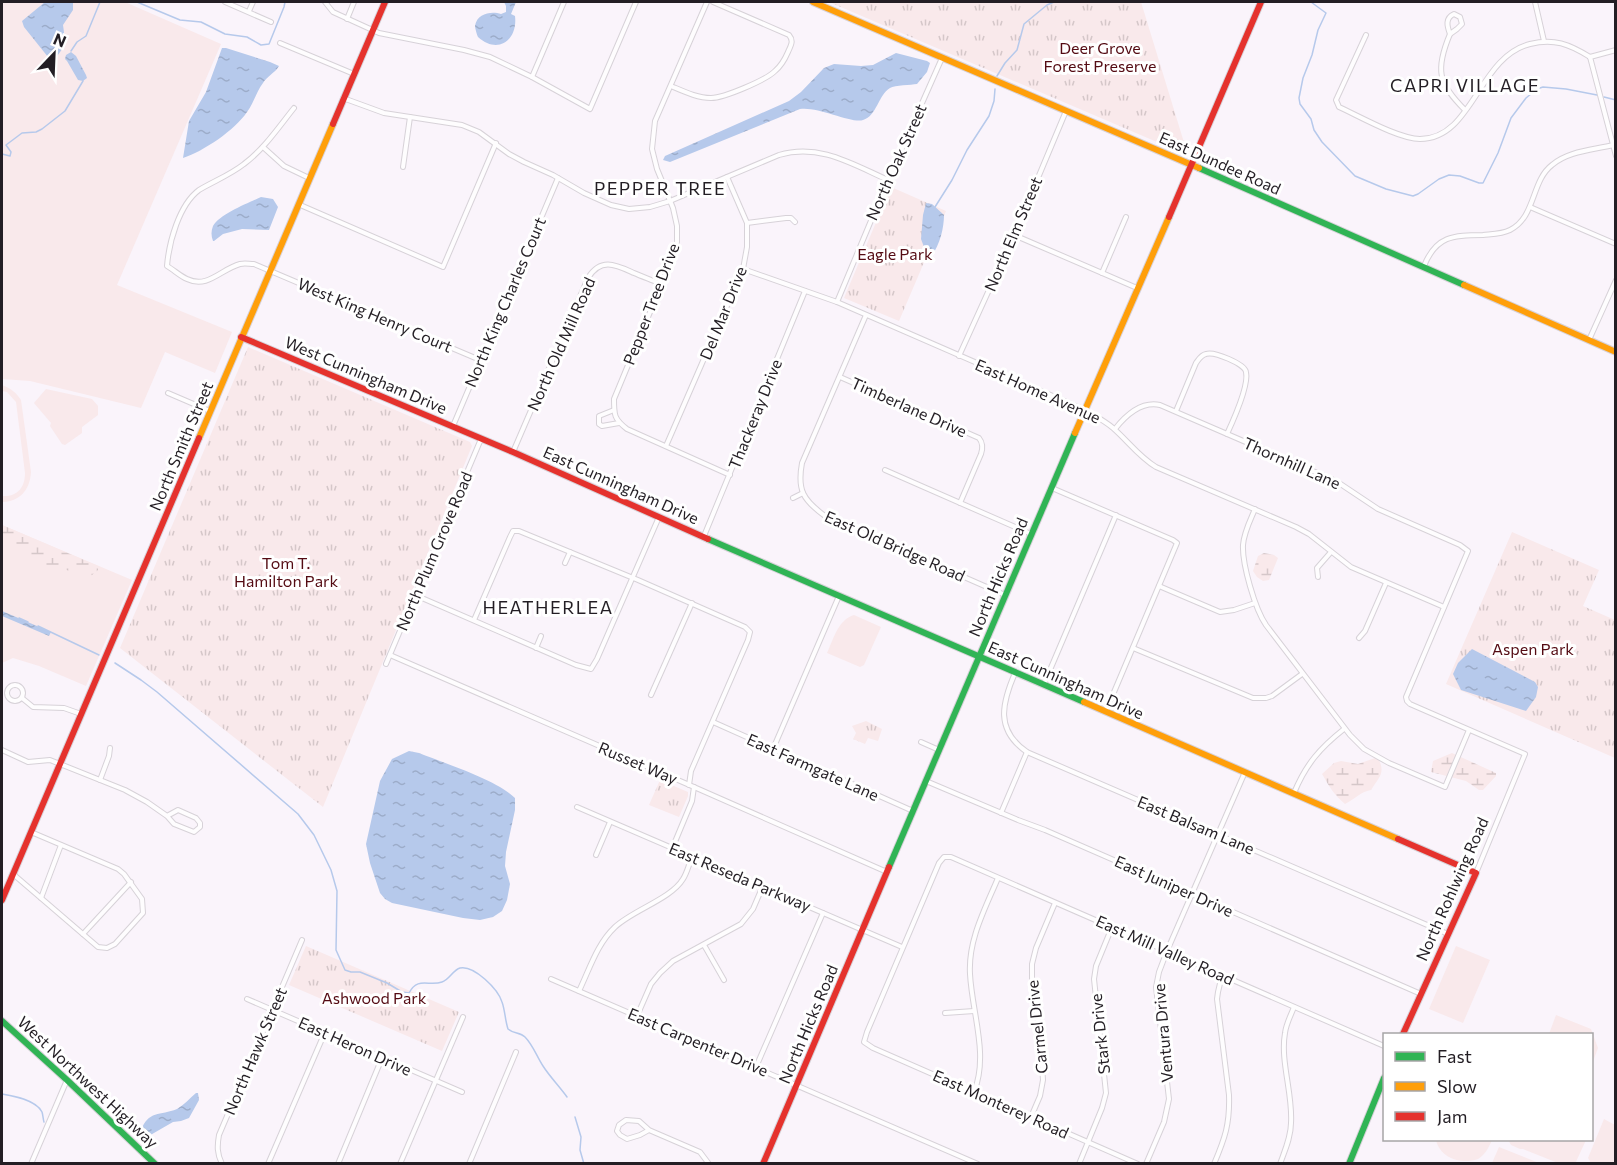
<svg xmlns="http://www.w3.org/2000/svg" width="1617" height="1165" font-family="Commissioner,sans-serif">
	<defs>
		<pattern id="wetland-marsh" width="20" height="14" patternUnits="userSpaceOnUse" patternTransform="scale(1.5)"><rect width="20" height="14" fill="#f9e9eb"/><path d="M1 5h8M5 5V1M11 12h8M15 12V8" fill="none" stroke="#d5c7c9"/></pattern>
		<pattern id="park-tufts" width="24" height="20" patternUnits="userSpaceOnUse" patternTransform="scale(1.5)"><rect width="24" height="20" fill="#f9e9eb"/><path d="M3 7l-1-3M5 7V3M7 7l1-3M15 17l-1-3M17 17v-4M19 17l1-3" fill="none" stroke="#d5c7c9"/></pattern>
		<pattern id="water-ripples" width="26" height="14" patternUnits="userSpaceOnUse" patternTransform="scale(1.5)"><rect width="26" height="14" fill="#b6c9eb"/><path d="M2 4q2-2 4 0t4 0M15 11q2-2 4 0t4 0" fill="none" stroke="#9cacc9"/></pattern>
	</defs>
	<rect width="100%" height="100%" fill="#faf4fb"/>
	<g fill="#f9e9eb">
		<path d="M2 2H125L221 44 117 285 232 332 215 373 165 352 141 408 30 381 2 379Z"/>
		<path d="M2 385C10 388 16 392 21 400L31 472C30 490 20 501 3 502L2 496C17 497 25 488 25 473L16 402 7 392 2 391Z"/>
		<path d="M46 389 92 399 98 406V415L82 427V433L65 445 62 444 50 426 51 423 34 403Z"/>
		<path d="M2 525 132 580 86 686 39 666 13 658 2 663Z"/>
		<path d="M854 615 881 627 864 665 860 667 827 653C834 638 838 620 854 615Z"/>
		<path d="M1456 946 1490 960 1463 1023 1429 1009Z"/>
		<path d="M1556 1015 1591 1029 1598 1048 1592 1064V1034H1549Z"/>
		<path d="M1604 1119 1615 1125V1163H1591L1588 1158Z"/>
		<path d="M1436 1140H1492C1489 1147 1485 1155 1478 1159 1461 1165 1440 1158 1436 1140Z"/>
		<path d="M1508 1140H1586L1575 1164 1558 1163 1523 1149H1520L1511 1145Z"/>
		<path d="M1499 1147 1539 1163H1492Z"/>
	</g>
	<g fill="url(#wetland-marsh)">
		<path d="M2 525 98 566V570L86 580 77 574 64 569 55 570 34 565 2 539Z"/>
		<path d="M1264 553 1274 555 1278 558 1269 580 1263 581 1257 577 1253 571 1258 556Z"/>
		<path d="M1452 753 1496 773V776L1483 790H1479L1466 781 1431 772 1433 761Z"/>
		<path d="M1375 758H1378C1386 773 1379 777 1371 790 1360 792 1355 799 1345 804 1334 795 1329 786 1322 774L1334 763 1341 761 1358 764Z"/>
	</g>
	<g fill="url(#park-tufts)">
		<path d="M829 2H1141L1186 149 1178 151Z"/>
		<path d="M891 187 946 211 899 321 844 298Z"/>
		<path d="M248 347 470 442 472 446 323 807 120 648Z"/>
		<path d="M1512 532 1599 570 1583 606 1615 620V758L1446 684Z"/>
		<path d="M866 721 882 729 878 741 868 738 865 744 853 739 856 733 852 726Z"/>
		<path d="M660 780 688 792V796L679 817 649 805Z"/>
		<path d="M306 946 459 1012 442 1051 289 985Z"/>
	</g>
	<g fill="url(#water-ripples)">
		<path d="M45 2H73V10L63 25C65 38 66 48 55 58L48 57 24 27 22 21Z"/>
		<path d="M504 2H516L511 14 515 16C518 40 498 55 478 37 477 35 475 28 475 26 477 13 492 11 501 14L506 12V6Z"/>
		<path d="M222 48H226L270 62 279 66C275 73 267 76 263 83 256 92 254 103 247 112 235 130 204 151 183 158L189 121 206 92Z"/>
		<path d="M71 52 76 56 86 75 87 78 83 81 78 80 67 61 65 59 66 55Z"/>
		<path d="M896 53 927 61 930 63 927 72 917 84C911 85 895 85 890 88 878 95 877 116 863 120 853 124 817 106 800 109L670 162 663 160 665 156 789 101 801 92 824 68 834 64 861 66 873 65Z"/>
		<path d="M261 197 273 199 278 207 269 230 242 229 223 234 214 241H213C211 236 211 231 213 226 220 214 248 203 261 197Z"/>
		<path d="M926 203 932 204 944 215C944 229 939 249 928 260L924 258V247L921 239 923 215Z"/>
		<path d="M2 611 51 632 49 636 2 616Z"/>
		<path d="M1472 649 1535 682 1538 687 1536 697 1526 711 1461 690 1453 674 1458 663Z"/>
		<path d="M409 751 419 753C444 763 497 780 515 798V810L506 852 505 866 510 884 507 900 502 911 493 917 480 920 463 918 392 903 385 899 380 893 370 863 366 844 380 781 392 759Z"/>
		<path d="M196 1093H198L199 1100 189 1118 181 1121 173 1122 147 1137 141 1131C148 1110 160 1116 177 1109 184 1105 190 1098 196 1093Z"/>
	</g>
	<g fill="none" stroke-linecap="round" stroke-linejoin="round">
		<g stroke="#b6c9eb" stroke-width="1.5">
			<path d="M137 2 180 20 201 22 225 34 247 37 261 45 269 44 284 7 285 2"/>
			<path d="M1311 2 1326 13 1318 30 1312 55 1303 78 1299 98 1300 104 1311 119 1314 130 1322 142 1355 176 1386 189 1413 196 1418 194 1439 179 1449 175 1460 176 1479 183H1483L1498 153 1511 118 1526 98 1537 89 1543 87 1566 89 1597 95"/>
			<path d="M71 51 77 42 86 36 100 2"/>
			<path d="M997 76 1005 63 1017 50 1024 24 1047 5 1054 2"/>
			<path d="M1604 97 1616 100"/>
			<path d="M2 154 10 156 11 152 6 145 22 133 36 132 42 129 65 111 83 81"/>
			<path d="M935 207 952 180 967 150 989 116 994 101 995 89"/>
			<path d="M19 618 28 622"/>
			<path d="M38 626 99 655"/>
			<path d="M115 663 141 680 157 692 298 814 314 835 331 870 337 891 336 950 345 970 351 972H360L387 983 402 992 409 993C418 976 429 987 442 982 449 980 453 970 460 968 474 965 498 989 502 1002 505 1010 505 1020 508 1029 514 1034 520 1032 525 1037 533 1045 537 1057 543 1066 550 1077 560 1087 567 1097"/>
			<path d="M2 1094C14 1096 36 1100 42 1112 43 1115 43 1119 44 1122"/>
			<path d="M575 1117 581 1137 580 1150 584 1164"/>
		</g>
		<defs>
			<g id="street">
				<path d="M225 2 271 22"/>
				<path d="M325 2 333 12 379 33 464 50 490 57 532 77 590 109 636 2"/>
				<path d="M707 2 655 121 652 149 657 169 673 208 677 226V242L672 259 614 399C614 415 614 419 627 429L730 475"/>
				<path d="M1535 2 1544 41"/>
				<path d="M249 11 253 2"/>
				<path d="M1454 14 1460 17 1462 24 1457 29 1450 34C1447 26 1445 18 1454 14Z"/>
				<path d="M347 19 354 2"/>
				<path d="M1450 34C1435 70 1438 83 1465 110"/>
				<path d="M1366 35 1336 100 1339 107C1359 116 1399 139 1420 139 1473 139 1478 57 1530 44 1554 38 1569 44 1590 57"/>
				<path d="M280 43 354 74"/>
				<path d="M1590 57 1616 156"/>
				<path d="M1590 57 1616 50"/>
				<path d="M532 77 564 2"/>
				<path d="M671 86C683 91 697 98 711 98 724 98 766 80 775 71 781 66 785 59 788 52 791 45 794 41 789 35L713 2"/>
				<path d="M343 98 384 113 462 125 479 132 509 154 524 162 553 175 584 193 611 205 629 209 650 207 670 201 779 155C819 143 852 164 888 180"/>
				<path d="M294 108C278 128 264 149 244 164 230 175 214 181 199 190 179 205 169 242 167 266 174 270 180 276 187 279 208 289 221 269 240 264 245 263 249 264 254 264L480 360"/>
				<path d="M263 147 284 166 309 178"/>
				<path d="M403 167 410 117"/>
				<path d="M298 204 443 267 496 143"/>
				<path d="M1530 207 1616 244"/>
				<path d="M747 223 786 218H791L795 222"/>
				<path d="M1014 235 1137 288"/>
				<path d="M1424 266C1436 236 1453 235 1483 235 1493 234 1502 234 1510 230 1536 217 1531 181 1552 165 1568 151 1593 150 1613 145"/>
				<path d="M743 269 837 302 1085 410C1095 416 1105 421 1113 428 1128 441 1139 457 1156 467L1296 527 1309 534 1351 567 1444 607"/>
				<path d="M1102 273 1126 217"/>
				<path d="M837 302 888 180 942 58"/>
				<path d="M866 315 802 463C797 490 803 500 825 516L1005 595"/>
				<path d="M1589 340 1616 280"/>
				<path d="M959 356 1014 235 1066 111"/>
				<path d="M840 377 979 438C983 443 983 448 981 454L960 503"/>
				<path d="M168 393 210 411"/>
				<path d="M614 410 599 416V424L602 426 619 423"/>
				<path d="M1176 411 1196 363C1199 359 1201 355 1206 354 1214 351 1245 364 1246 372 1249 385 1233 421 1227 434"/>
				<path d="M453 426 558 178"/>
				<path d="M1115 429C1126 415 1141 401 1160 405L1336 481 1378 509 1460 545 1468 551 1406 697 1407 701 1410 704 1525 754 1476 873"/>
				<path d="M666 446 743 269 747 247V223L727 177"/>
				<path d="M513 452 588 278C601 257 616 265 634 273 643 277 652 280 661 284"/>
				<path d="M885 470 1031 534"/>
				<path d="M1052 488 1173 540 1177 543 1106 711"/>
				<path d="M793 498 803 493"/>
				<path d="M1255 509C1250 521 1244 532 1243 545 1242 564 1255 609 1266 625L1350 735 1364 749 1389 763 1445 787 1469 730"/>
				<path d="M704 536 805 291"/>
				<path d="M565 563 570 552"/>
				<path d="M1318 577 1317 568 1331 552"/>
				<path d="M1159 586 1220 612 1234 610 1255 603"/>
				<path d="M415 595 576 665 591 669 597 659 659 517"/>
				<path d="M474 620 510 537 513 531H519L638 580 745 627 750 632 748 640 691 771 689 785"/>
				<path d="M1359 638 1365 631 1386 583"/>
				<path d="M536 648 541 636"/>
				<path d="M1133 648 1253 698H1266L1272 696 1302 674"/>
				<path d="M390 655 694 787 887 872"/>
				<path d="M386 664 481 439"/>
				<path d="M1015 673C1002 703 995 730 1027 752L1448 934"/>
				<path d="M1044 684 1116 515"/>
				<circle cx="15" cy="693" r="8"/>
				<path d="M651 695 692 603"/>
				<path d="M22 698 33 707 64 708 81 714"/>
				<path d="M713 722 913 811"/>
				<path d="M921 742 939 750"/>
				<path d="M773 749 839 596"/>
				<path d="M2 750 28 762 50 760 125 790 147 802 167 816 174 824 194 832 200 827V823L196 818 178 810 167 816"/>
				<path d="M100 780 109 756 110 748"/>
				<path d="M926 781 1018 820 1045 830 1421 994"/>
				<path d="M1294 793C1306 764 1320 748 1344 729"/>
				<path d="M577 807 902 947"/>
				<path d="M1001 813 1027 752"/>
				<path d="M672 849 692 801 694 787"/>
				<path d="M596 855 610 822"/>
				<path d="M13 874 98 947 107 948 115 944 143 913 142 899 124 874 118 869 31 832"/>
				<path d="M41 898 61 845"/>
				<path d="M83 934 131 882"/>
				<path d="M704 945 724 980"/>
				<path d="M551 979 978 1164"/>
				<path d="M579 991C590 968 597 944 615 927 633 910 671 899 683 879 687 873 689 864 692 857"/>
				<path d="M247 999 462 1092"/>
				<path d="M945 1013 974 1011"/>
				<path d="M637 1016 651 984 660 973 673 961 741 924 753 909 762 888"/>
				<path d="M756 1067 823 913"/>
				<path d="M974 1092C989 1055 972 1013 970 974 968 940 985 909 998 878"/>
				<path d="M1031 1117 1040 1096 1043 1080 1040 1037 1032 978V964L1036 948 1055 903"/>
				<path d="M649 1130 640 1135 627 1139 620 1135 617 1131 619 1125 626 1120 639 1121 649 1130 700 1152 709 1164"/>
				<path d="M31 1164 67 1080"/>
				<path d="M222 1164C217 1154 217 1146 219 1135L302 940"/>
				<path d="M268 1164 325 1032"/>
				<path d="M338 1164 382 1058"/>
				<path d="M400 1164 463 1017"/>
				<path d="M469 1164 516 1052"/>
				<path d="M1079 1164 1102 1108 1106 1093 1094 979 1096 966 1112 927"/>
				<path d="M1138 1164 873 1048 864 1042 867 1032 939 863 944 857H951L1384 1046"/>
				<path d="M1146 1164 1164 1122 1169 1099 1156 987 1159 972 1167 951 1245 772"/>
				<path d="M1214 1164C1225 1138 1230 1124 1229 1095L1217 999 1218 992 1222 975"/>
				<path d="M1280 1164C1285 1150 1291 1137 1291 1123 1293 1094 1280 1061 1285 1033 1286 1024 1291 1015 1294 1007"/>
			</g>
			<g id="fast">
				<path d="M1199 168 1464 285"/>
				<path d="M708 539 1084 702"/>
				<path d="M889 867 1075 433"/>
				<path d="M2 1021 67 1080 155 1164"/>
				<path d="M1349 1164 1384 1078"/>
			</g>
			<g id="slow">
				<path d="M813 2 1199 168"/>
				<path d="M1464 285 1616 352"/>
				<path d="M1075 433 1169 217"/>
				<path d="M199 438 333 124"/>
				<path d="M1084 702 1398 839"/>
			</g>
			<g id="jam">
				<path d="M333 124 385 2"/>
				<path d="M1169 217 1261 2"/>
				<path d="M241 337 513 452 708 539"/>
				<path d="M1398 839 1476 873 1403 1034"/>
				<path d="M2 900 199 438"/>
				<path d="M763 1164 889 867"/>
			</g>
		</defs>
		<use href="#street" stroke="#d7d2d8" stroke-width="6"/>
		<use href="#fast" stroke="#d7d2d8" stroke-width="8"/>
		<use href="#slow" stroke="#d7d2d8" stroke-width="8"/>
		<use href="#jam" stroke="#d7d2d8" stroke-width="8"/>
		<use href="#street" stroke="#fefdfe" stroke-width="4"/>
		<use href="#fast" stroke="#30b455" stroke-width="6"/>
		<use href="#slow" stroke="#ff9f0a" stroke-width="6"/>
		<use href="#jam" stroke="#e5322d" stroke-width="6"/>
	</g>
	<g text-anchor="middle" stroke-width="6" stroke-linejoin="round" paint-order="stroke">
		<g font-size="16" fill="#540b13" stroke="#fff">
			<text x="1100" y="54">Deer Grove<tspan x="1100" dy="18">Forest Preserve</tspan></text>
			<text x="895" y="260">Eagle Park</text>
			<text x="286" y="569">Tom T.<tspan x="286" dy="18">Hamilton Park</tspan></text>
			<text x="1533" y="655">Aspen Park</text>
			<text x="374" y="1004">Ashwood Park</text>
		</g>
		<g font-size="16" fill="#231e24" stroke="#fff">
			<text transform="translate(896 162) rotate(-66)" y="6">North Oak Street</text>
			<text transform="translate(1220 163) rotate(24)" y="6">East Dundee Road</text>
			<text transform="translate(1013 234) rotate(-67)" y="6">North Elm Street</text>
			<text transform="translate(505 302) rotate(-67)" y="6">North King Charles Court</text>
			<text transform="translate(651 304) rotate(-69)" y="6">Pepper Tree Drive</text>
			<text transform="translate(723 313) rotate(-68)" y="6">Del Mar Drive</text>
			<text transform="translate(375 315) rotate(23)" y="6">West King Henry Court</text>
			<text transform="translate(561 344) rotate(-66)" y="6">North Old Mill Road</text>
			<text transform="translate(366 375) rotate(23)" y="6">West Cunningham Drive</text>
			<text transform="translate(1038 391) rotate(24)" y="6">East Home Avenue</text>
			<text transform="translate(909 407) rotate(24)" y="6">Timberlane Drive</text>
			<text transform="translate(755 414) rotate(-68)" y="6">Thackeray Drive</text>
			<text transform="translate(181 446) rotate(-67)" y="6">North Smith Street</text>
			<text transform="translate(1292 463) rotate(24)" y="6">Thornhill Lane</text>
			<text transform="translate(621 485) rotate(24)" y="6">East Cunningham Drive</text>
			<text transform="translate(895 546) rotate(24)" y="6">East Old Bridge Road</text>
			<text transform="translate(434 551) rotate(-67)" y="6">North Plum Grove Road</text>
			<text transform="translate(998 577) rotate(-67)" y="6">North Hicks Road</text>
			<text transform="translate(1066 680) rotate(24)" y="6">East Cunningham Drive</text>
			<text transform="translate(638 763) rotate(23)" y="6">Russet Way</text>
			<text transform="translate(813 767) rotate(24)" y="6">East Farmgate Lane</text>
			<text transform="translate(1196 825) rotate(23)" y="6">East Balsam Lane</text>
			<text transform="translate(740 877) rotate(23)" y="6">East Reseda Parkway</text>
			<text transform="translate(1174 886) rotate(24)" y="6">East Juniper Drive</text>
			<text transform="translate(1452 889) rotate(-66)" y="6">North Rohlwing Road</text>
			<text transform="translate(1165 950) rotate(24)" y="6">East Mill Valley Road</text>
			<text transform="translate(808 1024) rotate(-67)" y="6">North Hicks Road</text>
			<text transform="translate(1037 1027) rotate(-96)" y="6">Carmel Drive</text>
			<text transform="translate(1163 1033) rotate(-95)" y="6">Ventura Drive</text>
			<text transform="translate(1100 1034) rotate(-96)" y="6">Stark Drive</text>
			<text transform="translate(698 1042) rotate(23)" y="6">East Carpenter Drive</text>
			<text transform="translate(355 1046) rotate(24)" y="6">East Heron Drive</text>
			<text transform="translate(255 1051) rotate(-67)" y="6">North Hawk Street</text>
			<text transform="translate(88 1082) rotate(43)" y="6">West Northwest Highway</text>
			<text transform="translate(1001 1104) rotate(24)" y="6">East Monterey Road</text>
		</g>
		<g font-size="18" letter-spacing="1.5" fill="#231e24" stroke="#fff">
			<text x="1465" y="92">CAPRI VILLAGE</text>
			<text x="660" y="195">PEPPER TREE</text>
			<text x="548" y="614">HEATHERLEA</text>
		</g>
	</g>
	<rect width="1617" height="1165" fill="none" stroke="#231e24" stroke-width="6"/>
	<rect x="1383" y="1033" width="210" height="108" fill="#ffffff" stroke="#a7a5a7" stroke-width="1.5"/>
	<rect x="1395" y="1052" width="30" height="9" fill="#30b455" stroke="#a7a5a7" stroke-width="1.5"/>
	<text x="1437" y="1063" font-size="18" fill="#231e24">Fast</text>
	<rect x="1395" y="1082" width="30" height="9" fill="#ff9f0a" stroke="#a7a5a7" stroke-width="1.5"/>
	<text x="1437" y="1093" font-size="18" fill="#231e24">Slow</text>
	<rect x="1395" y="1112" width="30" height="9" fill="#e5322d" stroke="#a7a5a7" stroke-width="1.5"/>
	<text x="1437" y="1123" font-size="18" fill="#231e24">Jam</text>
	<g transform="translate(54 54) rotate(23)" stroke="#ffffff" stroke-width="4.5" paint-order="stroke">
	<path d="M0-4.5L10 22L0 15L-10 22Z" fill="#231e24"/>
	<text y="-9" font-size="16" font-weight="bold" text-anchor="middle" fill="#231e24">N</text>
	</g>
</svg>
